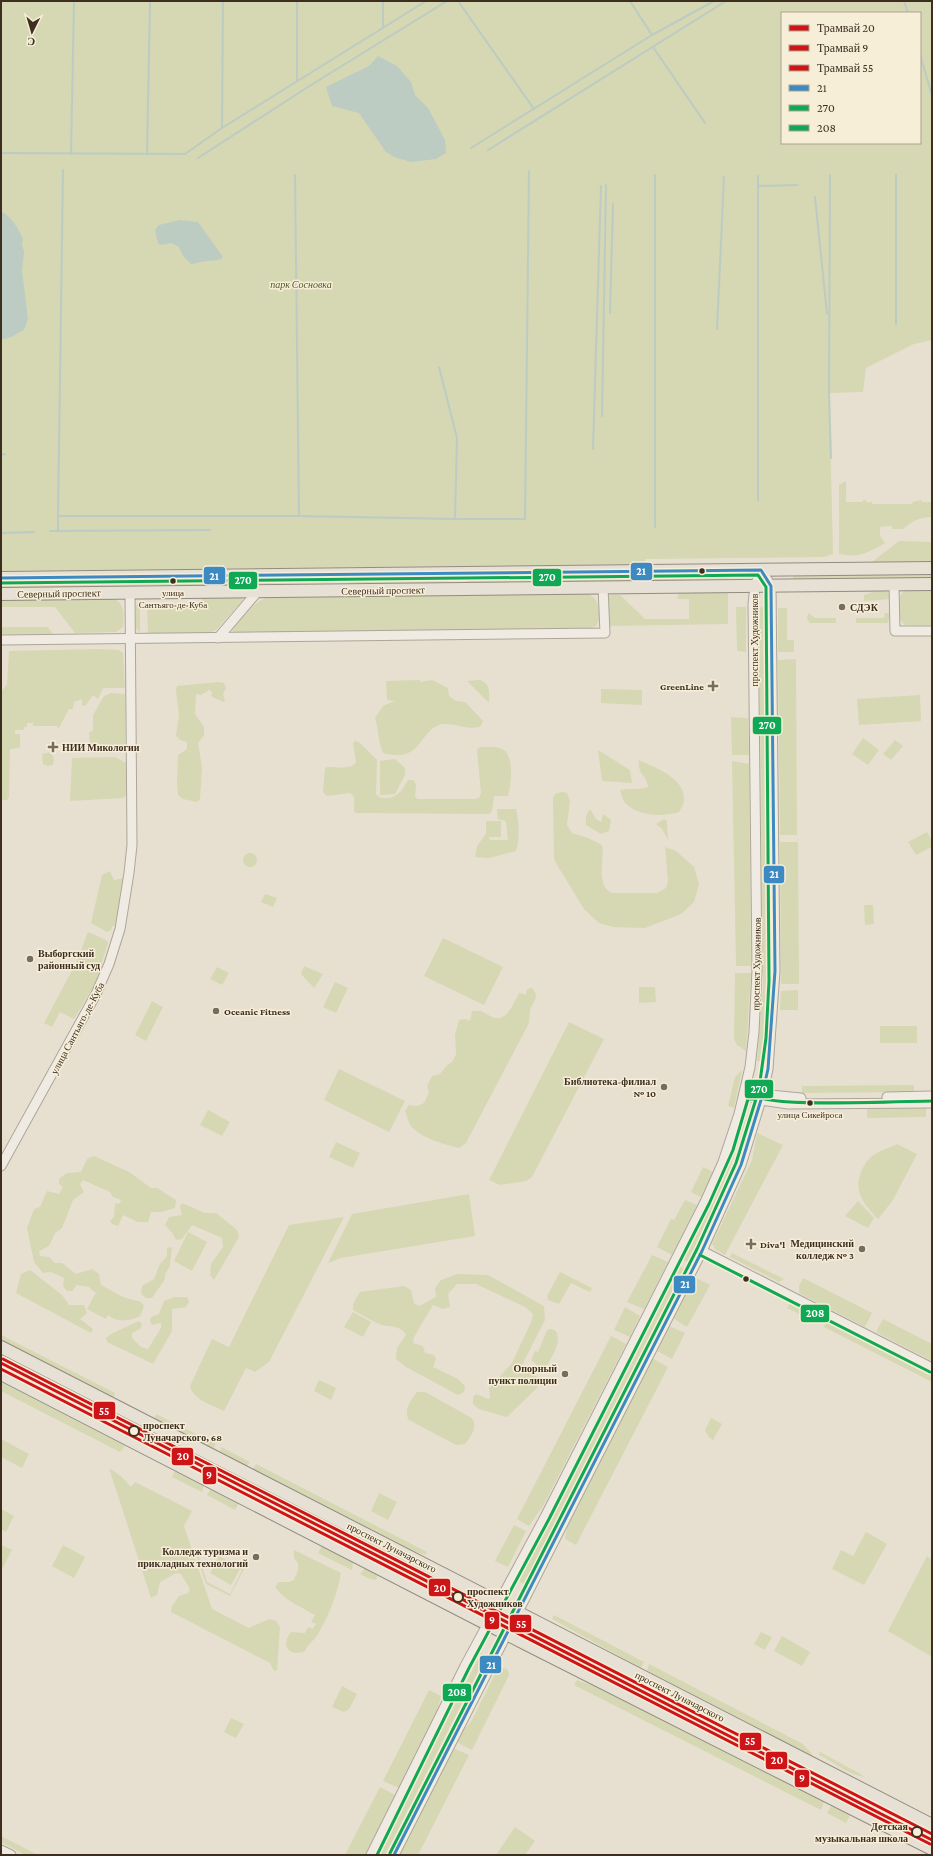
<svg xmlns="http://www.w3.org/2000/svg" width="933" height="1856" font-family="'Crimson Pro',serif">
	<rect width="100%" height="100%" fill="#e7e0d1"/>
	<g fill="#d6d7b3" fill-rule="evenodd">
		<path d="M1 1H932V340L914 344 866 368 863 392 829 393 833 554 824 557 645 559V564L1 571ZM782 13H920V143H782Z"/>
		<path d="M846 481V502H863V500H866V502H872V504H912L913 502 921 500 922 502H932V517C920 517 912 521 903 529H892V526L880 527V536L885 543C868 553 859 558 839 554V485Z"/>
		<path d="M899 541 932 542V561L872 562Z"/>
		<path d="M835 573H932V578L793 579V576L828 575Z"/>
		<path d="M728 575V580L468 583 465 580 467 578Z"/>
		<path d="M329 579 331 581 329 583 1 588V582Z"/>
		<path d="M350 579H446L448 581 446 583H351L348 581Z"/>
		<path d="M905 590H932V625H905L900 620V596Z"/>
		<path d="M876 591 888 592 891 599 864 601V595Z"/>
		<path d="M679 593H728V624L608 626 606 598 610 595H620L645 619H689V599H677Z"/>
		<path d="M588 594C600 598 602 616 596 626L592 628 236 633 232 631 233 628C243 617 252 603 266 598Z"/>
		<path d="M202 598H241L243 600 216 630 209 633 148 634 147 604H201Z"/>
		<path d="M115 599C125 605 124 616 123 627L116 632 75 633 55 607H1V600Z"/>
		<path d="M140 600V633L136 628V606Z"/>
		<path d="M736 607H746V652L737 651Z"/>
		<path d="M759 607 765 608 768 986 763 1061H757L763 987Z"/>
		<path d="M778 608H787V640H794V652H778Z"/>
		<path d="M808 613 815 618H836V623H810L807 619Z"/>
		<path d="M885 613H889V620L887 623H856V618H884Z"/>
		<path d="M1 627H48L53 634H1Z"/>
		<path d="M101 649 119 650 123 653 125 688H103L98 699 93 695 85 706 82 705V699L74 702 73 709H69L59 728 57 727V726H33V723H27V727H24V730H15V734H20V748L10 749 9 797 7 800H1V692L7 684 9 651Z"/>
		<path d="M796 659 797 835H780L778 660Z"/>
		<path d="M420 680V682L432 680 448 688 449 696 456 701 465 702 483 721 480 727C466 730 456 723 443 724 427 726 421 747 410 752 402 757 392 755 383 753 378 742 379 730 375 718L383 706 395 701 387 700 386 681Z"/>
		<path d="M480 680C491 684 489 693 489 703L467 681Z"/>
		<path d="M219 682 224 683 226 688 223 694 225 700 223 702 211 696 212 692 209 690 201 695 196 694 195 714 204 727V735L198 743 202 768 200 799 197 802 183 799 178 795 177 781 178 755 187 749V742L180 740 176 736 179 715 176 690 177 686Z"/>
		<path d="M601 689 642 690V705L601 703Z"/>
		<path d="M111 693 125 694V746L120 752 92 753 90 751 89 732 93 731V715L104 696Z"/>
		<path d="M920 695 921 721 859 725 857 699Z"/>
		<path d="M731 717 748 718 749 755H732Z"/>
		<path d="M863 738 879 750 868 765 852 754Z"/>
		<path d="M895 740 903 746 891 760 883 754Z"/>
		<path d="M355 741 359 742 377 760 376 794C379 797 380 798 384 798 398 799 402 790 408 780H413L416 784 415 797 418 799H474L479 798 481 793 477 750 480 747C487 747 495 746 502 749 515 754 511 785 508 796H494L492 811 489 814 355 813C352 806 358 797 350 793L328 796 324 794 323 791 325 768 328 767C336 767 352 770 356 762L353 743Z"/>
		<path d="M598 750 630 770 632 783 602 781Z"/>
		<path d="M51 752 54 759 53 765 48 766 43 764 42 754Z"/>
		<path d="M115 757 126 763V795L123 798 70 801 72 758Z"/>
		<path d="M395 759 405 768V775L395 794 380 795V761Z"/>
		<path d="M639 760C656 768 685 778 684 800 684 804 681 808 679 812 662 817 635 817 623 800 622 797 621 793 620 790 629 788 641 790 648 787 647 775 637 775 639 760Z"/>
		<path d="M732 761 749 764 751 966H736Z"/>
		<path d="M561 792 567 793 570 801 567 825 572 833 588 838 602 845C605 861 595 885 612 893H657L666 888 668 881 665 847 676 851 694 867 699 884 694 902 681 914 645 928 613 927 599 923 584 909 556 863 554 858 553 798 555 794Z"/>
		<path d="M497 809H516C519 822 520 838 516 851L489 858 475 857 477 846 486 834V821H501V837H488L490 840H508L506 821 498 819Z"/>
		<path d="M590 809 596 819 601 822 603 814 611 820 609 831 601 834 586 825V816Z"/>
		<path d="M664 819 667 821 668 840 662 829 656 824Z"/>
		<path d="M927 832 932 841V847L916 855 908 842Z"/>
		<path d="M780 842H798L799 984H781Z"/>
		<circle cx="250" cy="860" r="7"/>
		<path d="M110 871 114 880 124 878 115 926H112L111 930 107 932 91 923 102 875Z"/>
		<path d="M265 894 277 898 273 907 261 902Z"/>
		<path d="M864 905H873L874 924 865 925Z"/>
		<path d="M88 932 106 940 108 943 95 984 74 1019 60 1012 52 1027 44 1023 77 961Z"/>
		<path d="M443 938 503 967 484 1005 424 976Z"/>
		<path d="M304 966 323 974 314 988 301 974Z"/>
		<path d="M217 967 229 973 222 985 210 979Z"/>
		<path d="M735 973H751L746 1051 737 1045 734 1039Z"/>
		<path d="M335 982 348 988 336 1013 323 1007Z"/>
		<path d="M639 987H655L656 1002 639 1003Z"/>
		<path d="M532 988 535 992 536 998 530 1009 529 1023 466 1143 459 1148C444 1144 422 1139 411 1126 408 1122 407 1115 405 1111L409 1105 417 1106 424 1103 429 1092 427 1086 432 1076 440 1074 447 1065 452 1062 456 1055 455 1035 459 1020 465 1019 470 1021 472 1011C481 1010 483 1012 490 1016 506 1025 513 1004 519 993L526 995 527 989Z"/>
		<path d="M798 990V1010H780L781 991Z"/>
		<path d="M152 1001 163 1007 146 1041 135 1035Z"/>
		<path d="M569 1022 604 1039 532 1177 526 1181 500 1185 489 1180Z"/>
		<rect x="880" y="1026" width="37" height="17"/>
		<path d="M339 1069 405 1101 389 1132 324 1100Z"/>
		<path d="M742 1070 734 1108 728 1106 735 1077Z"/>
		<path d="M914 1085V1092L802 1093V1086Z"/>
		<path d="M926 1107V1117L867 1118V1108Z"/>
		<path d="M208 1110 230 1122 222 1136 200 1125Z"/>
		<path d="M744 1119 746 1120 724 1185 688 1262 683 1260 721 1183Z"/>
		<path d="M757 1133 783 1145 725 1255 715 1249 712 1244 752 1160Z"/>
		<path d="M336 1142 360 1153 353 1168 329 1157Z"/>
		<path d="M897 1144 917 1154 893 1200 878 1219C865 1205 853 1192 861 1172 864 1166 866 1161 871 1157 878 1151 889 1148 897 1144Z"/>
		<path d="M94 1156 129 1172 151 1188H157L176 1200 175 1208 161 1212H151L148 1222H138L123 1215 118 1226 112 1224 110 1221 114 1217 115 1204 120 1203 121 1200 113 1197 110 1192 83 1180 80 1184 84 1192 73 1200 62 1228 55 1233 49 1246 39 1251 40 1256 49 1257 55 1263H62L76 1274 92 1269 99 1274 101 1285 123 1297 141 1302 144 1306 140 1316C130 1321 117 1323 108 1315L106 1319 87 1309 95 1294 98 1295 89 1287 77 1285 72 1291H67L63 1286 64 1278 51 1272 43 1273 34 1262 27 1228 34 1209 40 1207 47 1191 59 1194 63 1187 59 1184V1179L67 1173 81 1172 87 1159Z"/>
		<path d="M703 1167 713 1172 701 1197 691 1192Z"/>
		<path d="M469 1194 475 1236 341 1258 328 1263 352 1214Z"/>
		<path d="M685 1200 697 1205 672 1255 657 1247 671 1219 674 1220Z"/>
		<path d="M858 1201 874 1218 868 1228 845 1216Z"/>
		<path d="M182 1203 205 1213H216L237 1230 239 1237 214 1280 210 1275 211 1264 223 1247 222 1238 192 1225 182 1239 176 1240 173 1234 165 1225 169 1217 182 1215 180 1207Z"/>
		<path d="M344 1217 269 1362 255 1372 246 1368 224 1411C212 1405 192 1399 190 1386L212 1339 229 1347 289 1225Z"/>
		<path d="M188 1232 207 1242 192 1271 174 1261Z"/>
		<path d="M172 1247C172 1254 170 1259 170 1266L165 1274V1279L152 1298H146L141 1293 142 1286 154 1279 160 1264 167 1256V1248Z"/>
		<path d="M732 1253 784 1279 779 1282 730 1257Z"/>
		<path d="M652 1255 668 1262 644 1309 627 1302Z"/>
		<path d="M680 1266 685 1269 524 1584 519 1581Z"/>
		<path d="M30 1270 62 1295 69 1305H84L87 1313 80 1319 93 1329 91 1333 16 1293 21 1274Z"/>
		<path d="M560 1272 592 1288 590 1292 571 1283 559 1304 548 1300 547 1296Z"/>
		<path d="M457 1274 488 1275 544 1306 545 1320 522 1365 532 1372 539 1379 537 1388 507 1417 479 1409 473 1404V1397L476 1394 488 1399 490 1398 489 1388 512 1363 532 1320 533 1314 525 1307 476 1284H457L448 1294 450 1307 443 1309 433 1305 414 1337 413 1343 423 1346 425 1353 434 1355 436 1359 433 1367 458 1379 465 1386 464 1392 458 1395 406 1367 396 1359 397 1348 406 1335C401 1324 388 1328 379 1324 370 1320 362 1315 353 1310V1304L360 1292 404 1286 411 1290 414 1303 419 1306 436 1297 435 1288 441 1280Z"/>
		<path d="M694 1277 710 1285 687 1327 673 1318Z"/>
		<path d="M803 1278 872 1313 865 1327 799 1293V1286Z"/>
		<path d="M174 1297H187L189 1302 186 1307 172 1309V1331L153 1364 107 1342 106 1338 113 1333 139 1321 142 1324 140 1329 132 1333V1338L141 1347 148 1349 161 1328V1323L152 1325 150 1321 151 1317 159 1314 164 1301Z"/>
		<path d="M790 1303 819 1318 817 1323 787 1308Z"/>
		<path d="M625 1307 640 1316 630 1337 614 1330Z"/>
		<path d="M353 1312 371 1322 363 1337 344 1327Z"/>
		<path d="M883 1319 932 1344V1361L876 1332Z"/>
		<path d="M826 1321 932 1376V1382L824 1327Z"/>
		<path d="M669 1326 685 1333 672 1359 657 1351Z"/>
		<path d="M551 1329 556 1331C562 1343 552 1355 547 1366L541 1368 531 1360 535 1351 538 1352 547 1330Z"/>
		<path d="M1 1335 115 1393 113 1398 1 1340Z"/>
		<path d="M611 1336 626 1344 543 1506 529 1526 517 1519Z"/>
		<path d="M652 1358 668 1367 576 1545 565 1539 567 1526Z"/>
		<path d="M319 1380 336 1388 331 1400 314 1391Z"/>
		<path d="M1 1382 125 1446 120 1452 1 1391Z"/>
		<path d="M417 1392H425L472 1418C478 1428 471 1436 465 1444L456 1445 409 1420C403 1410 411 1400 417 1392Z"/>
		<path d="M156 1414 216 1444 213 1449 154 1419Z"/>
		<path d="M711 1418 722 1424 713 1440 709 1437 705 1430Z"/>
		<path d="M1 1439 29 1454 22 1468 1 1457Z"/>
		<path d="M221 1447 250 1462 247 1466 220 1453Z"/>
		<path d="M256 1464 427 1552 425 1555 413 1551 253 1469Z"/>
		<path d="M109 1468 121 1476 131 1487 135 1482 192 1511 184 1526 212 1609 249 1628 269 1619 276 1621 280 1627 277 1670 274 1671 270 1663 171 1612 172 1606 179 1596 188 1593 190 1589 181 1574 176 1573 160 1582 157 1595 151 1598Z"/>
		<path d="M175 1471 204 1486 202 1492 172 1477Z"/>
		<path d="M211 1489 239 1503 235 1510 207 1495Z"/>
		<path d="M379 1493 397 1502 388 1520 371 1511Z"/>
		<path d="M1 1509 14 1516 6 1532 1 1529Z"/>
		<path d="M514 1525 526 1531 508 1567 495 1561Z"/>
		<path d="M866 1532 887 1544 864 1585 832 1569 841 1550 853 1556Z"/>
		<path d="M1 1545 12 1550 1 1571Z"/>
		<path d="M63 1545 85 1557 74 1578 52 1566Z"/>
		<path d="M322 1546 353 1562 352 1570 318 1553Z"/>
		<path d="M203 1548 244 1569 230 1596 206 1584 197 1558ZM203 1550 218 1558 210 1573 231 1585 240 1569 242 1570 230 1594 207 1582 199 1558Z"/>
		<path d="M294 1550 341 1573C337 1595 329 1615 318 1634 314 1641 308 1644 305 1651 289 1658 280 1645 291 1632L305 1633 308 1627 313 1629 316 1624 311 1622 315 1615C301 1607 284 1600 275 1587L279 1582H289L294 1580C297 1572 302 1565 294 1558Z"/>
		<path d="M927 1556 932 1560V1657L888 1631Z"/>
		<path d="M365 1568 378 1575 376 1580 370 1579 360 1574Z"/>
		<path d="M554 1615 644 1662 641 1668 552 1619Z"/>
		<path d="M761 1632 772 1637 765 1650 754 1644Z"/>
		<path d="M782 1636 810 1652 802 1666 774 1651Z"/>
		<path d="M481 1653 486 1656 385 1855H378Z"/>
		<path d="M649 1664 803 1744 812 1754 811 1755 647 1671Z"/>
		<path d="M499 1666 508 1670 509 1675 472 1750 456 1742 462 1731 471 1722Z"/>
		<path d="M577 1680 600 1688 824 1802 821 1810 574 1685Z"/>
		<path d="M342 1686 357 1694 349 1709 344 1712 332 1707Z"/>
		<path d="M429 1690 441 1696 437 1712 399 1788 383 1781Z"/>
		<path d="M231 1718 244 1724 236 1738 224 1732Z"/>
		<path d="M453 1748 469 1755 418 1855H399Z"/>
		<path d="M820 1752 857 1772 865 1777C848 1775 834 1762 819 1755Z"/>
		<path d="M380 1787 395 1795 365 1855H345Z"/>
		<path d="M831 1806 850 1815 846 1823 827 1813Z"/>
		<path d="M515 1827 535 1841 525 1855H496Z"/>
		<path d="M1 1836 38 1855H25L1 1842Z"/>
	</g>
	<g fill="#bcccc2">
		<path d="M378 56 397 66 411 82 415 95 428 108 445 140 446 153 436 159 411 162 394 157 386 152 359 113 332 106 326 87 369 66Z"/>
		<path d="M1 211C11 217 18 227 23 239L22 244 24 252 22 271 28 319 24 330C16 334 10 339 1 339Z"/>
		<path d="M180 220 198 222 223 257 221 259C216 261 213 260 208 261 201 261 197 264 191 264L183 256 179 247 172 243 161 245 158 243 155 230 159 225Z"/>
	</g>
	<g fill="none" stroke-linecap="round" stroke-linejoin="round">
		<g stroke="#bcccc2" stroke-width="2">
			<path d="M458 1 534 109"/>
			<path d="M630 1 652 35"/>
			<path d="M904 1 908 13"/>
			<path d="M383 28V1"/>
			<path d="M653 47 705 123"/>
			<path d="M920 54 932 96"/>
			<path d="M297 81V1"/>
			<path d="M222 128 223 1"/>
			<path d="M471 148 652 35 714 1"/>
			<path d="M488 150 726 1"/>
			<path d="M1 153 185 154 222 128 426 1"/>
			<path d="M71 154 74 1"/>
			<path d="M147 154 150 1"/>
			<path d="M198 158 311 85 447 1"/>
			<path d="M295 175 299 516"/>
			<path d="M830 175 829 392 831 458"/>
			<path d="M896 175V324"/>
			<path d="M758 176V500"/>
			<path d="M758 186 797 185"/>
			<path d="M815 197 827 314"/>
			<path d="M610 313 613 204"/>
			<path d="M717 329 724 177"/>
			<path d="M439 367 457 438 455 519"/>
			<path d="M602 416 606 185"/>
			<path d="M593 449 601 186"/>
			<path d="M1 455 5 454"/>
			<path d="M58 516 63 170"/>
			<path d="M655 527V175"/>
			<path d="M58 530V516H299L455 519H525L529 171"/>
			<path d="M50 531 210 530"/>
			<path d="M1 533 34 532"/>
		</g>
		<defs>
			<g id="minor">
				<path d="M894 585 895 631H932"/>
				<path d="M218 638 258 591"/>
				<path d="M1 640 605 633 603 587"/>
				<path d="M744 1094 761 1100 788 1104 932 1103"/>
				<path d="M758 1094 801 1098"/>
				<path d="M887 1097 932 1096"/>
				<path d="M1 1166 96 994 109 964 120 929 129 873 132 845 130 592"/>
				<path d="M702 1251 932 1368"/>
				<path d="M1 1850 11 1855"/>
				<path d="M371 1855 465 1666 545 1517 705 1202 723 1162 739 1114 750 1067 754 1032 757 970 753 604 755 586 761 570"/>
				<path d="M394 1855 702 1251 741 1165 761 1100 768 1069 775 971 771 586 761 570"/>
			</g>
			<g id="major">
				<path d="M1 578 932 568"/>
				<path d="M1 594 932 584"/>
				<path d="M1 1347 932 1825"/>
				<path d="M1 1374 526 1644 932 1849"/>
			</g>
		</defs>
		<use href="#minor" stroke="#ada599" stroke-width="11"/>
		<use href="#major" stroke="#928b80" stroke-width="14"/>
		<use href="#minor" stroke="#efebe3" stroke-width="9"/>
		<use href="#major" stroke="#e6e1d4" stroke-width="12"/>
		<defs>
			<path id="bus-1" d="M1 578 761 570 771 586 775 971 768 1069 761 1100 741 1165 702 1251 394 1855"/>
			<path id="bus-2" d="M1 583 758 575 766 587 769 981 766 1038 758 1096C767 1108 909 1101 932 1101"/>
			<g id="bus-3">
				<path d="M700 1255 930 1372"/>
				<path d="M377 1855 469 1668 549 1519 709 1204 733 1150 748 1099H756L736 1163 697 1249 390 1853"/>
			</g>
		</defs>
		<use href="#bus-1" stroke="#f7eed8" stroke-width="6"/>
		<use href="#bus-2" stroke="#f7eed8" stroke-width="6"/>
		<use href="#bus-3" stroke="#f7eed8" stroke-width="6"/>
		<use href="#bus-1" stroke="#3d8ac2" stroke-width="3"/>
		<use href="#bus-2" stroke="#10a855" stroke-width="3"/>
		<use href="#bus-3" stroke="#10a855" stroke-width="3"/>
		<defs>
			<path id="tram-1" d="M1 1363 932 1840"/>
			<path id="tram-2" d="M1 1369 930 1844"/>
			<path id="tram-3" d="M3 1359 932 1834"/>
		</defs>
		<use href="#tram-1" stroke="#f7eed8" stroke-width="6"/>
		<use href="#tram-2" stroke="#f7eed8" stroke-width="6"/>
		<use href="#tram-3" stroke="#f7eed8" stroke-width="6"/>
		<use href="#tram-1" stroke="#ce1417" stroke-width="3"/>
		<use href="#tram-2" stroke="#ce1417" stroke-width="3"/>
		<use href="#tram-3" stroke="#ce1417" stroke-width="3"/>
	</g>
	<g fill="#3d2e20" stroke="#f7eed8" stroke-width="1.5">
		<circle cx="702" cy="571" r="3.5"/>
		<circle cx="173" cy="581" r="3.5"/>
		<circle cx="810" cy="1103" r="3.5"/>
		<circle cx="746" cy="1279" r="3.5"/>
	</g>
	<g fill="#786c5e" stroke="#f7eed8" stroke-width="1.5">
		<circle cx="842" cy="607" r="4"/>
		<path d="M711 680h4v4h4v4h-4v4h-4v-4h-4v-4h4z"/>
		<path d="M51 741h4v4h4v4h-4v4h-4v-4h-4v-4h4z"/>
		<circle cx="30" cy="959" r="4"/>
		<circle cx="216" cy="1011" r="4"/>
		<circle cx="664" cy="1087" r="4"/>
		<path d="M749 1238h4v4h4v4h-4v4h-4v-4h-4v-4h4z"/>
		<circle cx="862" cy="1249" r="4"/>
		<circle cx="565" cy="1374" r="4"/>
		<circle cx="256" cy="1557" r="4"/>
	</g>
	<g fill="#f7eed8" stroke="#3d2e20" stroke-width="2">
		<circle cx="134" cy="1431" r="5"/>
		<circle cx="458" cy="1597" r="5"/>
		<circle cx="917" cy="1832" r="5"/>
	</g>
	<g text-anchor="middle" stroke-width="3" stroke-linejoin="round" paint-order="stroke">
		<g font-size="9" fill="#3d2e20" stroke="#f7eed8">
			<text x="173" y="596">улица<tspan x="173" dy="12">Сантьяго-де-Куба</tspan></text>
			<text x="810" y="1118">улица Сикейроса</text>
		</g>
		<g font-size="10" font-style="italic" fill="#4d5a26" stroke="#f7eed8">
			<text x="301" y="288">парк Сосновка</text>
		</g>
		<g font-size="10" fill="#3d2e20" stroke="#f7eed8">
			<text transform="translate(383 590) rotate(-1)" y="4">Северный проспект</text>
			<text transform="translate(59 593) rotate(-1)" y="4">Северный проспект</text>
			<text transform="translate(754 640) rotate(-90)" y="4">проспект Художников</text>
			<text transform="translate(756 964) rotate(-89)" y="4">проспект Художников</text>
			<text transform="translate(77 1028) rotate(-62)" y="4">улица Сантьяго-де-Куба</text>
			<text transform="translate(392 1547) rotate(27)" y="4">проспект Луначарского</text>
			<text transform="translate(680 1696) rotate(27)" y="4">проспект Луначарского</text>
		</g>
		<g font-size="10" font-weight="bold" fill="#3d2e20" stroke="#f7eed8" text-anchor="start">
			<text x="850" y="611">СДЭК</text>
			<text x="704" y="690" text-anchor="end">GreenLine</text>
			<text x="62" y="751">НИИ Микологии</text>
			<text x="38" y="957">Выборгский<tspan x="38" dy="12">районный суд</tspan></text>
			<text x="224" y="1015">Oceanic Fitness</text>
			<text x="656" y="1085" text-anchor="end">Библиотека-филиал<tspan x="656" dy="12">№ 10</tspan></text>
			<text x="854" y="1247" text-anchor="end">Медицинский<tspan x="854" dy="12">колледж № 3</tspan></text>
			<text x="760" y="1248">Diva'l</text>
			<text x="557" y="1372" text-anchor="end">Опорный<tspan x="557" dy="12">пункт полиции</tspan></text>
			<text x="248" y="1555" text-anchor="end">Колледж туризма и<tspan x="248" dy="12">прикладных технологий</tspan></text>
		</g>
		<g font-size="10" font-weight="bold" fill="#3d2e20" stroke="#f7eed8" text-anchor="start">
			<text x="143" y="1429">проспект<tspan x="143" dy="12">Луначарского, 68</tspan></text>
			<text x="467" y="1595">проспект<tspan x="467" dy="12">Художников</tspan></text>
			<text x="908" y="1830" text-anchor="end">Детская<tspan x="908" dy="12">музыкальная школа</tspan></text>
		</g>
	</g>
	<g stroke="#f7eed8" stroke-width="1.5">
		<rect x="630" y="562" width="23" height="19" rx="4" fill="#3d8ac2"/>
		<rect x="203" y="566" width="23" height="19" rx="4" fill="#3d8ac2"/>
		<rect x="532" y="568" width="30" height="19" rx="4" fill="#10a855"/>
		<rect x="228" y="571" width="30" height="19" rx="4" fill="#10a855"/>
		<rect x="752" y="716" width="30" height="19" rx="4" fill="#10a855"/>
		<rect x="763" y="865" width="22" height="19" rx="4" fill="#3d8ac2"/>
		<rect x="744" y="1079" width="30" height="20" rx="4" fill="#10a855"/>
		<rect x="673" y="1275" width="23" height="19" rx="4" fill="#3d8ac2"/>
		<rect x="800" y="1304" width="30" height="19" rx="4" fill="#10a855"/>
		<rect x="93" y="1401" width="23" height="19" rx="4" fill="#ce1417"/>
		<rect x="171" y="1447" width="23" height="19" rx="4" fill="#ce1417"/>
		<rect x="202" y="1466" width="15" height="19" rx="4" fill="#ce1417"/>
		<rect x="428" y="1578" width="23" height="19" rx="4" fill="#ce1417"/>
		<rect x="484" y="1611" width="16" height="19" rx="4" fill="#ce1417"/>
		<rect x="509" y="1614" width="23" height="19" rx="4" fill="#ce1417"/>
		<rect x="479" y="1655" width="23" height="19" rx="4" fill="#3d8ac2"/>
		<rect x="442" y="1683" width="30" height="19" rx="4" fill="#10a855"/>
		<rect x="739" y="1732" width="23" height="19" rx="4" fill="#ce1417"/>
		<rect x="765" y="1751" width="23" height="19" rx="4" fill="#ce1417"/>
		<rect x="794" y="1769" width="16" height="19" rx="4" fill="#ce1417"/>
	</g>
	<g font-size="11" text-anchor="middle" font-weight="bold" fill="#fff">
		<text x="641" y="575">21</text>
		<text x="214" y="580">21</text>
		<text x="547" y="581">270</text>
		<text x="243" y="584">270</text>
		<text x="767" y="729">270</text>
		<text x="774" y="878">21</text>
		<text x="759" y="1093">270</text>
		<text x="685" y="1288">21</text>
		<text x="815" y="1317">208</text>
		<text x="104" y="1415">55</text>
		<text x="183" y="1460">20</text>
		<text x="209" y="1479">9</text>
		<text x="440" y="1592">20</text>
		<text x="492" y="1624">9</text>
		<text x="521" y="1628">55</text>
		<text x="491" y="1669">21</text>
		<text x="457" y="1696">208</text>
		<text x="750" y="1745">55</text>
		<text x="777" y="1764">20</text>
		<text x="802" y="1782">9</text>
	</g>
	<rect width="933" height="1856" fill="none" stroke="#3d2e20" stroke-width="4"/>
	<rect x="781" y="12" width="140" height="132" fill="#f7eed8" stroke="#ada18e"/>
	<rect x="789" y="25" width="20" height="6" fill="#ce1417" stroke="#ada18e"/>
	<text x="817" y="32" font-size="12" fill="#3d2e20">Трамвай 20</text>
	<rect x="789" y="45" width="20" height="6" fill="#ce1417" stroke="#ada18e"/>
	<text x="817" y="52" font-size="12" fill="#3d2e20">Трамвай 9</text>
	<rect x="789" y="65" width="20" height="6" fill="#ce1417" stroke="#ada18e"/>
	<text x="817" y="72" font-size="12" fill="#3d2e20">Трамвай 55</text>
	<rect x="789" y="85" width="20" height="6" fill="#3d8ac2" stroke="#ada18e"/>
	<text x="817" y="92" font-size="12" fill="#3d2e20">21</text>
	<rect x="789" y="105" width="20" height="6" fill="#10a855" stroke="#ada18e"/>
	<text x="817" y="112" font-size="12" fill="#3d2e20">270</text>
	<rect x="789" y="125" width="20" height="6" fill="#10a855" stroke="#ada18e"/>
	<text x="817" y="132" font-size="12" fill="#3d2e20">208</text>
	<g transform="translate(32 32) rotate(185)" stroke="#f7eed8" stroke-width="3" paint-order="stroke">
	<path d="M0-3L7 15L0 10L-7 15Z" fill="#3d2e20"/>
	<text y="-6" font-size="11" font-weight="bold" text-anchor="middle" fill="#3d2e20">С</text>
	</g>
</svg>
